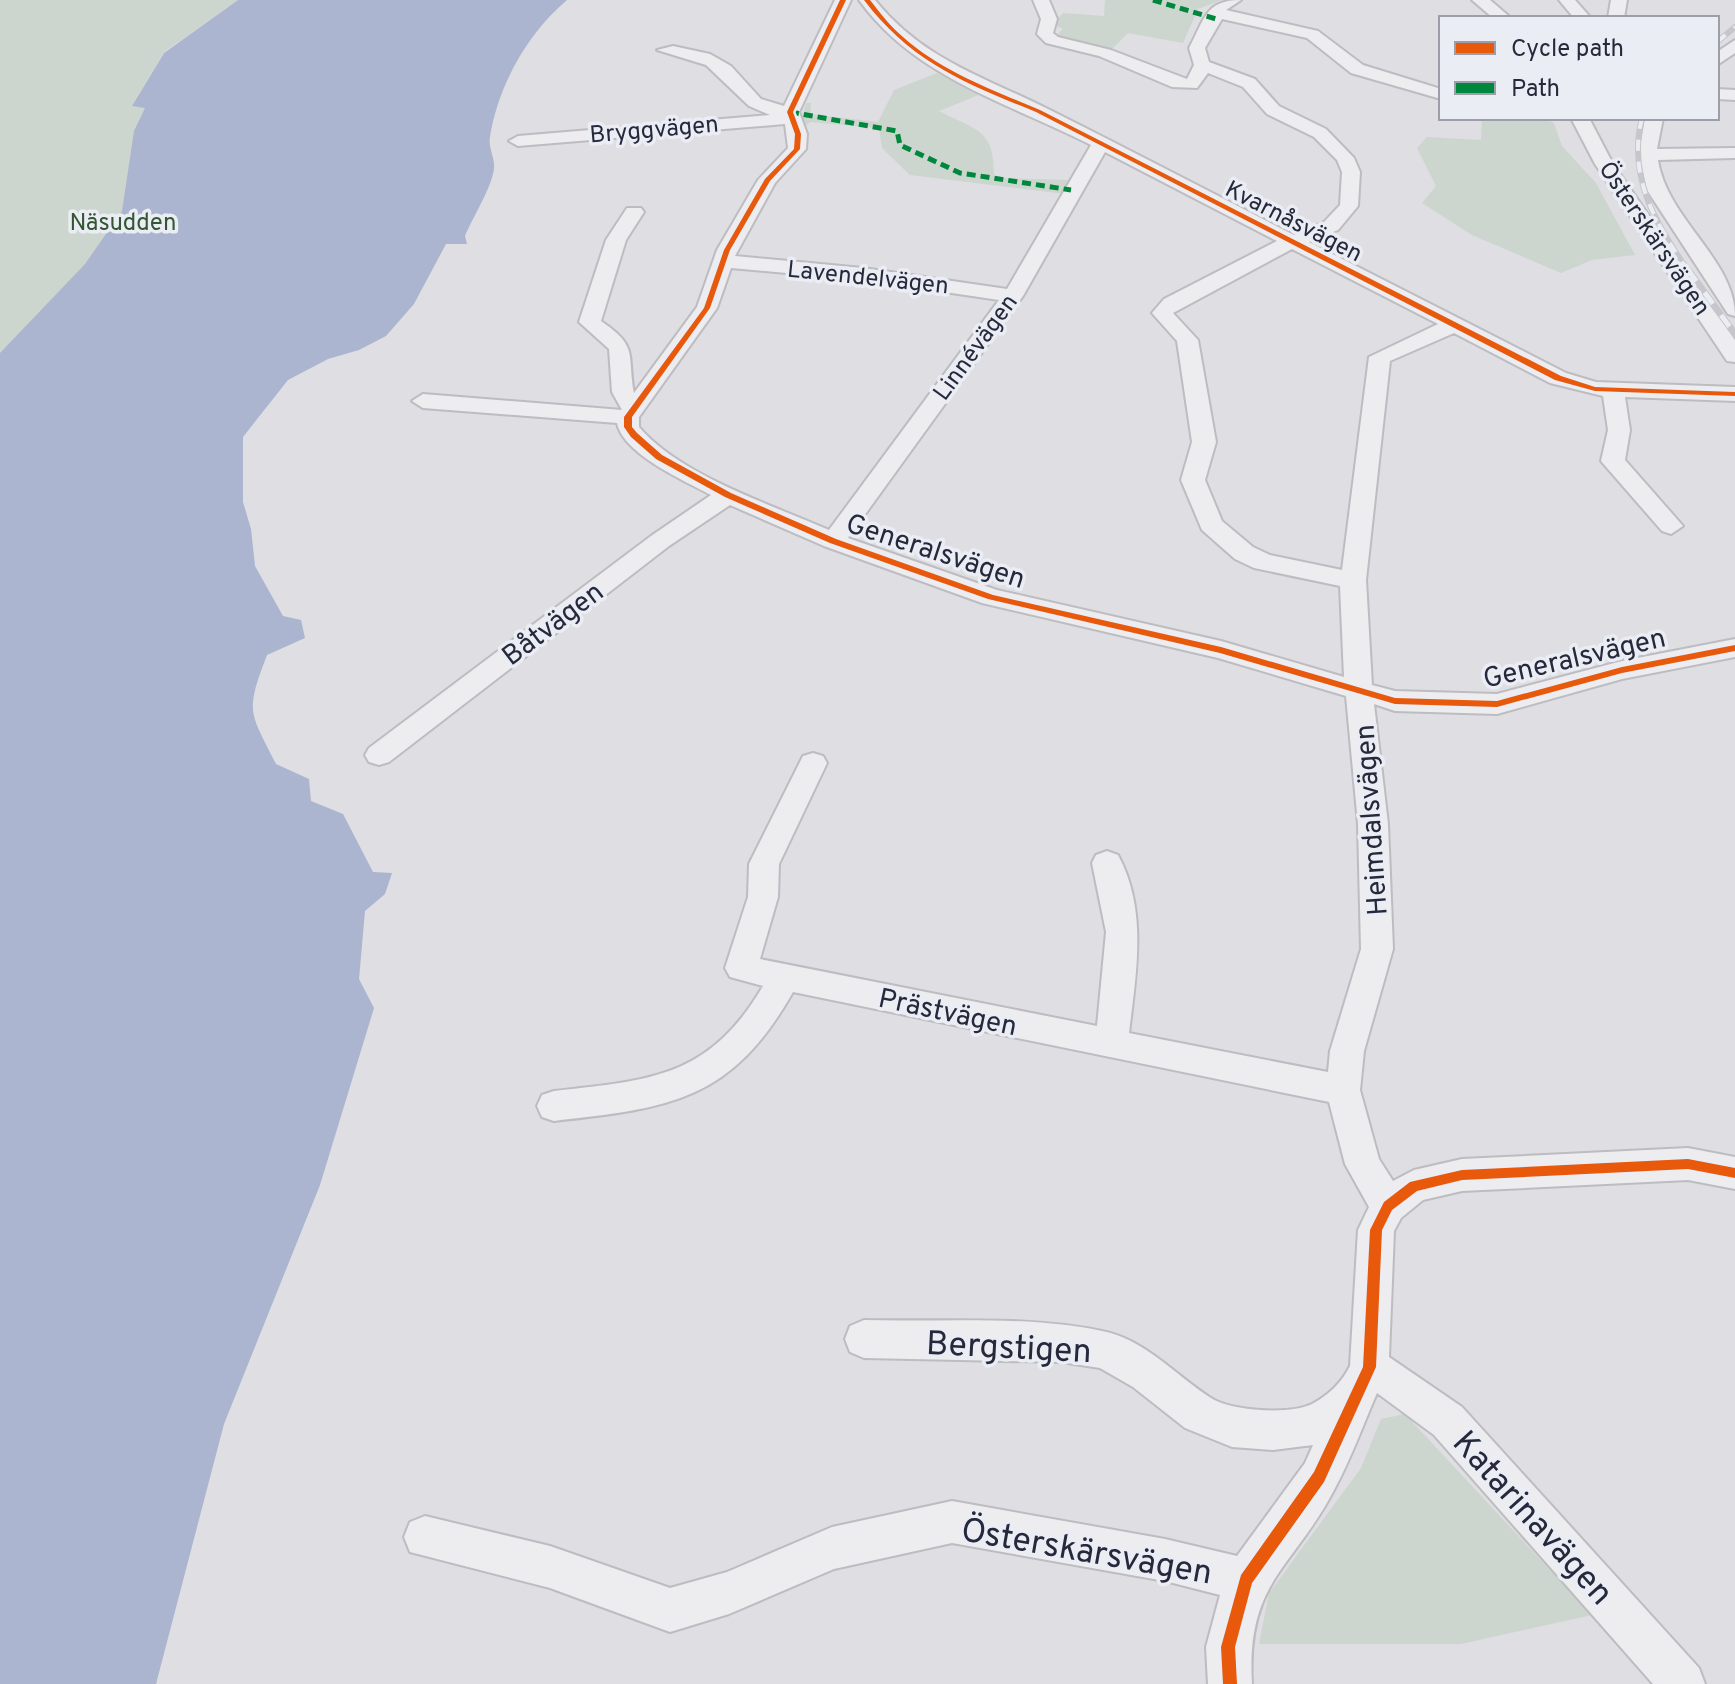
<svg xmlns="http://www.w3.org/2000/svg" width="1735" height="1684" font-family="Overpass,sans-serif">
	<rect width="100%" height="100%" fill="#dedee3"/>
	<g fill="#ccd6ce">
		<path d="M0 0H238L164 52 137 97 326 95 0 847Z"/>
		<path d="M1105 0H1222L1198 9 1183 43 1128 33 1110 51 1056 36 1063 29 1053 24 1063 13 1104 16Z"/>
		<path d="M937 73 981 94 939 111C978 131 995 129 994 178L1070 180 1065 194 910 175 882 148 879 128 810 122 806 126 801 121 806 103H811L810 114 878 122 894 90Z"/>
		<path d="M1482 118H1544L1554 123 1562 146 1596 183 1635 255 1592 260 1561 273 1472 235 1422 203 1436 186 1417 148 1427 137 1481 140Z"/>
		<path d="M1405 1414 1592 1615 1461 1644H1259L1269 1593 1361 1468 1381 1419Z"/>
	</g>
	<path fill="#acb5cf" d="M238 0H567C528 33 498 85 490 137 488 148 495 158 494 168 493 185 472 219 465 236L467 244H446L414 304 386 336 359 350 328 359 288 380 243 437V502L251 529 255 566 283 616 301 620 305 638 267 655C245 713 249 710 276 764L309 779 311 801 343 814 373 872 392 873 385 894 365 911 359 979 374 1008 320 1185 224 1424 156 1684H0V353L85 264 122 211 134 131 145 108 132 106 164 53Z"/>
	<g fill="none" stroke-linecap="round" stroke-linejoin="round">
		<defs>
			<g id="minor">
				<path d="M835 0H851L799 112 807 134 806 149 775 183 735 256 863 268 1007 289 1091 145C1009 103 915 78 859 0H875C922 59 984 77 1048 109 1130 150 1212 193 1294 235L1324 222 1340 205 1342 172 1337 160 1314 137 1267 114 1243 87 1208 73 1197 88 1172 87 1099 56 1046 43 1037 34 1041 19 1033 0H1049L1057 19 1053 33 1058 37 1111 50 1187 79 1194 65 1189 48C1205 19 1205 0 1241 0L1226 10 1318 31 1363 65 1441 89V99L1351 73 1307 38 1222 19 1205 48 1209 62 1255 79 1279 106 1326 129 1354 158 1360 172 1358 206 1338 230 1309 242 1566 373 1596 382 1735 387V401L1625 397 1630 430 1625 460 1683 526 1671 534 1662 531 1601 461 1608 430 1603 396 1550 383 1454 333 1390 361 1366 580 1372 685 1395 691 1497 694 1622 661 1735 639V657L1622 679 1497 714 1395 711 1374 704 1388 824 1393 949 1364 1051 1360 1090 1379 1159 1393 1181 1414 1170 1462 1159 1688 1148 1735 1157V1189L1688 1180 1462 1191 1423 1200 1401 1218 1394 1231 1389 1357 1462 1407 1699 1668 1705 1684H1653L1434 1435 1377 1393C1363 1425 1351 1459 1334 1490 1293 1569 1246 1581 1252 1684H1208L1206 1647 1220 1595 1165 1581 952 1543 834 1569 729 1614 670 1632 550 1588 410 1552 404 1537 410 1522 425 1516 550 1546 670 1588 727 1572 832 1527 952 1501 1165 1539 1237 1556 1305 1463 1313 1445 1273 1450 1232 1447 1185 1428 1133 1387 1100 1368 1061 1362 864 1358 850 1352 845 1339 850 1326 864 1320C942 1322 1026 1315 1102 1331 1145 1339 1176 1376 1211 1398 1231 1411 1290 1415 1312 1404 1329 1395 1342 1382 1350 1366L1358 1230 1369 1207 1345 1164 1329 1102 793 992C731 1101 671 1108 554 1121L542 1117 537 1106 542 1095 554 1091C651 1080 709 1078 763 986L730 977 725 968 748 897 749 864 803 756 813 753 823 756 827 763 779 864 778 897 760 959 1097 1026 1106 932 1092 863 1096 855 1107 851 1118 855C1148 910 1136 974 1129 1033L1328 1072 1330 1051 1361 949 1358 824 1346 696 1218 658 982 603 824 546 730 505 669 546 389 762 379 765 369 762 365 755 369 748 651 536 711 495C685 481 623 454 617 423L423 408 412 401 423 394 622 410 612 392 609 349 579 322 606 240 627 208H641L644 212 626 240 601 321C639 347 627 353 634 393L697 307 717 250 758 180 788 148 785 124 518 146 509 141 518 136 770 115 749 106 706 65 657 50 673 46 710 54 731 66 761 99 784 106ZM1105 152 1277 241 1164 299 1152 313 1177 341 1192 442 1181 480 1202 530 1235 559 1254 568 1340 586 1344 677 1221 641 997 590 848 538 1023 296ZM1292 249 1438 324 1369 357 1342 570 1270 555 1253 547 1222 521 1205 480 1216 442 1198 340 1173 313ZM731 268 863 280 999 300 829 530C770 504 681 476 639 427V417L717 308Z"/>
				<path d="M1472 0H1490L1511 18H1493Z"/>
				<path d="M1559 0H1575L1591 18H1574Z"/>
				<path d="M1611 0H1627L1624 18H1608Z"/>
				<path d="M1735 40V53L1717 65V52Z"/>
				<path d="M1717 89 1735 90V100L1717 99Z"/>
				<path d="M1571 118H1589L1613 164 1735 340V362L1727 361 1595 164Z"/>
				<path d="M1645 118H1663L1657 149 1735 148V158L1658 160C1667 219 1735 260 1735 316L1728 314 1647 190 1639 154Z"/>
			</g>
		</defs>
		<use href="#minor" stroke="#bcbcc1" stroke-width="4"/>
		<use href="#minor" fill="#ededf0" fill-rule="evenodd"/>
		<defs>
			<g id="rail-far1">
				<path d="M1717 42 1735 27"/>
				<path d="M1642 118C1627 176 1656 225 1689 272"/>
			</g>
			<path id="rail" d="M1688 270 1735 334"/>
		</defs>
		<use href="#rail-far1" stroke="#c7c7cb" stroke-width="6"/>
		<use href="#rail" stroke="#c7c7cb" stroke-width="7"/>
		<use href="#rail-far1" stroke="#ebedf4" stroke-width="4" stroke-dasharray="11" stroke-linecap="butt"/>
		<use href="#rail" stroke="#ebedf4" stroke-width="5" stroke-dasharray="14" stroke-linecap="butt"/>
		<g stroke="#00873e" stroke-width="5" stroke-dasharray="9 5" stroke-linecap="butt">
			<path d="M1153 0 1216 19"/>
			<path d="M790 112 897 131 900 145 960 173 1071 190"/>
		</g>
		<defs>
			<g id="cycleway">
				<path d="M840 0H846L793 112 801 134 800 149 770 181 730 250 710 308 632 417V427L637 433 662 455 731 493 836 539 993 595 1221 647 1395 698 1497 701 1622 667 1735 645V651L1622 673 1497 707 1395 704 1220 653 988 599 830 543 725 497 656 459 631 437 624 427V417L704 308 724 250 765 179 794 149 795 134 787 112Z"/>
				<path d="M864 0H870C880 13 890 26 903 37 942 72 993 90 1040 110L1561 376 1595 387 1735 392V396L1595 391 1555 380 1036 112C965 83 912 63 864 0Z"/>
				<path d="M1688 1159 1735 1168V1178L1688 1169 1462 1180 1417 1191 1392 1210 1382 1230 1376 1367 1324 1482 1252 1583 1235 1647 1237 1684H1223L1221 1647 1241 1575 1314 1472 1363 1367 1370 1230 1384 1202 1410 1182 1462 1170Z"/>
			</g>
		</defs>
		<use href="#cycleway" stroke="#ebedf4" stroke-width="5"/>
		<use href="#cycleway" fill="#e8590c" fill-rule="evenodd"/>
	</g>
	<g text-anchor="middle" stroke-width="7" stroke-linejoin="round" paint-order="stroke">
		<g font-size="24" fill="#26293b" stroke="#ebedf4">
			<text transform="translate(654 129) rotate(-5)" y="8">Bryggvägen</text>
			<text transform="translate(1294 221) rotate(27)" y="8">Kvarnåsvägen</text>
			<text transform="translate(1655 238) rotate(56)" y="8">Österskärsvägen</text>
			<text transform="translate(868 277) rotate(6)" y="8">Lavendelvägen</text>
			<text transform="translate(975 347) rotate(-54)" y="8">Linnévägen</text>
		</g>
		<g font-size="24" fill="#335733" stroke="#ebedf4">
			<text x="123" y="230">Näsudden</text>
		</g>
		<g font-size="28" fill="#26293b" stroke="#ebedf4">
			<text transform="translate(936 550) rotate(18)" y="10">Generalsvägen</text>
			<text transform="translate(552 623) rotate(-37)" y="10">Båtvägen</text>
			<text transform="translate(1574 657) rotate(-13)" y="10">Generalsvägen</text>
			<text transform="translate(1370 820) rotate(-94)" y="10">Heimdalsvägen</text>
			<text transform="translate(948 1011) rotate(12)" y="10">Prästvägen</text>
		</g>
		<g font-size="34" fill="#26293b" stroke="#ebedf4">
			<text transform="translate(1009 1346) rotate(3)" y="12">Bergstigen</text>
			<text transform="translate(1534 1517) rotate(48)" y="12">Katarinavägen</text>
			<text transform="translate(1087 1550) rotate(10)" y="12">Österskärsvägen</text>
		</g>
	</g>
	<rect x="1439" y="16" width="280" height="104" fill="#ebedf4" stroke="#9c9faa" stroke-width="2"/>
	<rect x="1455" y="42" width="40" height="12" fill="#e8590c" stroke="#9c9faa" stroke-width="2"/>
	<text x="1511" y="56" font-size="24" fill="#26293b">Cycle path</text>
	<rect x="1455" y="82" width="40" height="12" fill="#00873e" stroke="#9c9faa" stroke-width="2"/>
	<text x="1511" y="96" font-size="24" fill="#26293b">Path</text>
</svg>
